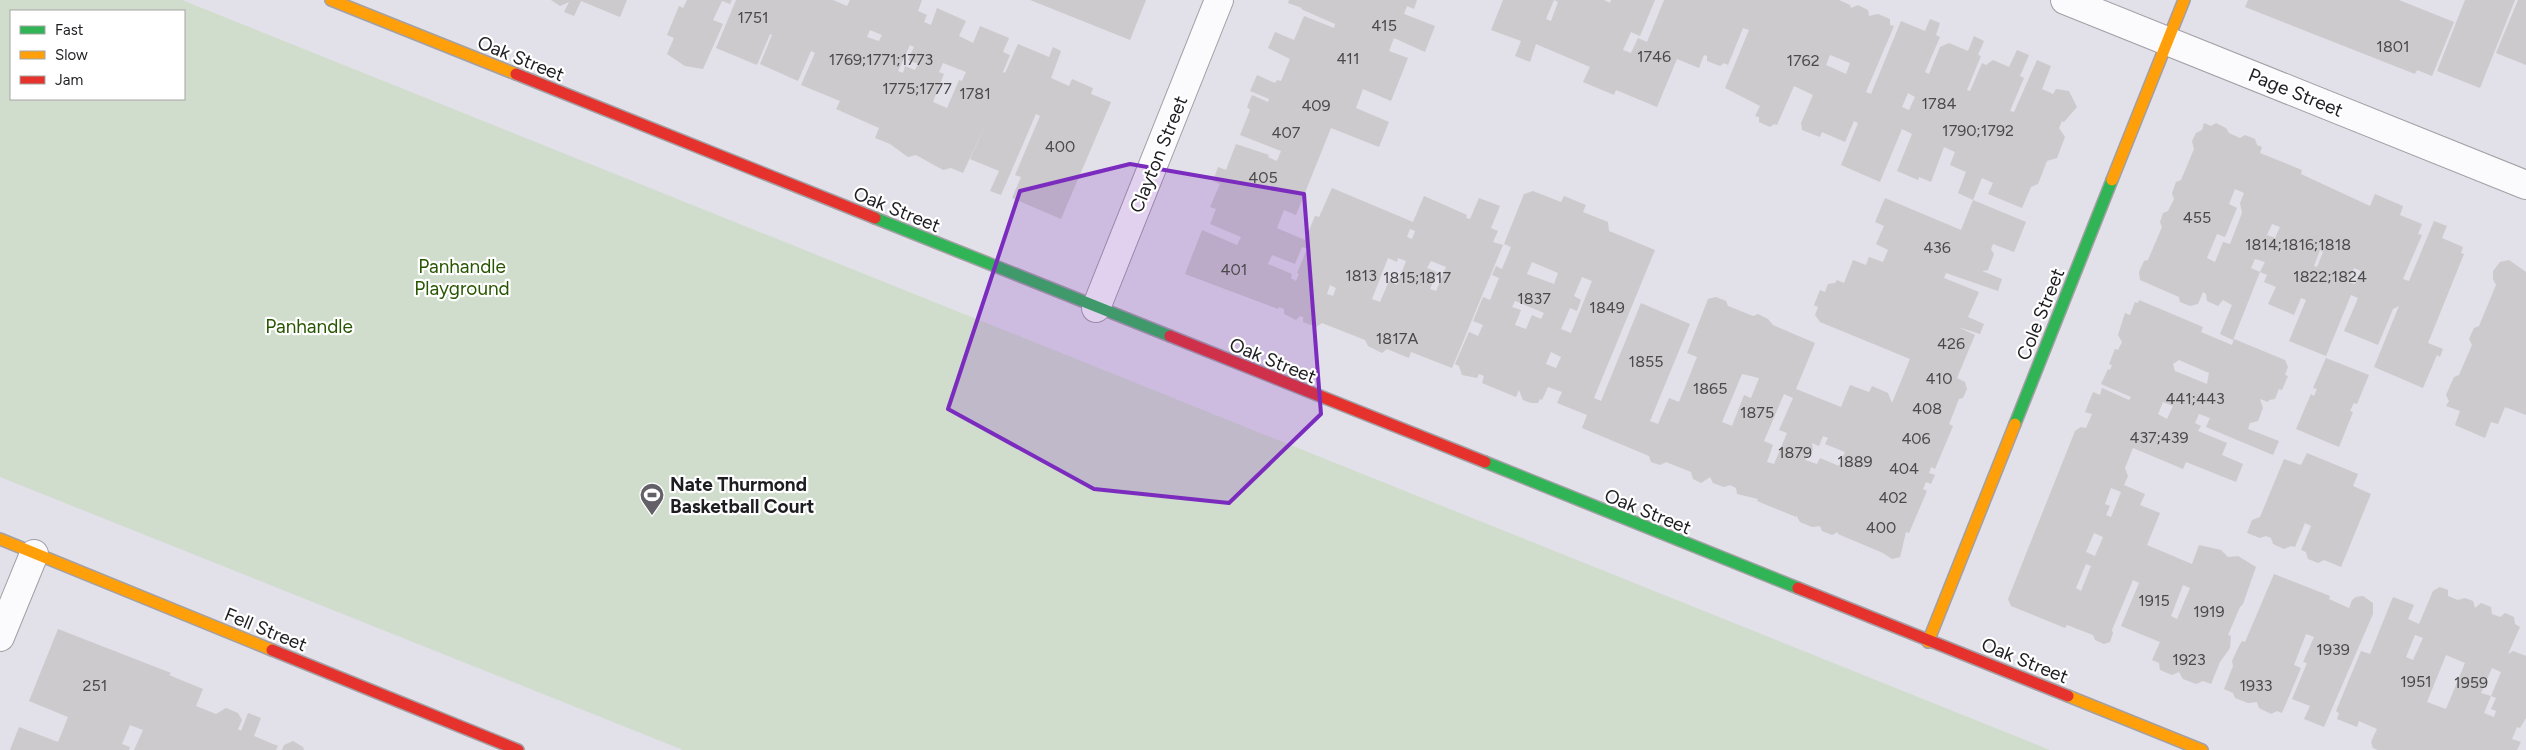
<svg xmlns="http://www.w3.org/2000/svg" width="2526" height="750" font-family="Figtree,sans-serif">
	<rect width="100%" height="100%" fill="#e2e0e8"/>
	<path fill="#d0ddcc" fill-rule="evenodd" d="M0 0H182L2050 750H683L0 477ZM11 11H184V99H11Z"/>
	<g fill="#cccacc" fill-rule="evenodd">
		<path d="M551 0H627L620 17 581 1 574 16 564 12 569 2 560 6Z"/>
		<path d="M687 0H732L730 4 722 1 713 20 723 24 703 69 685 66 667 54 674 38 667 35 679 6 683 8Z"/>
		<path d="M736 0H833L847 6 850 0H922L918 11 927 15 924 22 931 25 937 8 966 21 959 36 973 43 980 26 1009 38 1003 52 1010 55 1003 72 1005 73 1018 44 1049 57 1053 47 1061 51 1051 78 1069 86 1072 79 1093 88 1091 94 1111 102 1061 219 1012 198 1021 177 1015 175 1040 116 1036 114 1001 195 990 191 999 171 970 159 987 121 963 173 951 168 943 170 916 155 908 157 890 144 875 138 879 128 836 109 840 101 801 85 815 53 811 51 798 81 760 64 772 35 770 34 757 65 716 48ZM870 30 882 35 879 41 867 37ZM910 45 914 47 908 60 918 64 915 70 905 66 903 73 898 71ZM943 63 966 72 962 81 959 80 947 108 933 102 944 74 939 72Z"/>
		<path d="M1030 0H1146L1130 40Z"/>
		<path d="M1289 0H1417L1414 9 1407 6 1404 14 1435 26 1425 52 1394 38 1389 51 1408 58 1391 101 1363 89 1356 108 1389 122 1379 147 1331 128 1296 215 1284 210 1277 228 1305 240 1315 216 1319 217 1332 188 1413 222 1424 196 1467 215 1466 218 1470 219 1479 198 1500 206 1491 228 1498 231 1493 242 1503 245 1452 368 1411 352 1409 358 1387 349 1382 353 1368 346 1365 340 1322 323 1316 327 1303 322V317L1300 316 1296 320 1284 314V309L1279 307 1278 309 1185 274 1202 230 1237 245 1241 237 1210 224 1216 209 1210 207 1220 184 1213 181 1218 167 1226 170 1236 144 1269 155 1268 157 1277 161 1281 151 1240 135 1250 110 1247 107 1252 95 1268 102 1269 99 1250 91 1257 75 1275 83 1277 80 1281 81 1290 59 1268 48 1275 32 1294 40 1304 16 1334 28 1335 24 1301 9 1302 8 1288 3ZM1410 229 1415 231 1412 239 1407 237ZM1302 247 1307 249 1297 273 1299 274 1296 281 1291 278 1292 274 1268 264 1272 255 1295 264ZM1388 258 1397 262 1398 258 1406 261 1397 285 1389 281 1380 302 1372 299ZM1431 261 1446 267 1436 291 1430 289 1437 272 1427 268ZM1330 285 1336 288 1333 296 1327 294Z"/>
		<path d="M1503 0H1604L1610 3 1611 0H1655L1640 36 1631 32 1623 50 1631 53 1638 38 1647 42 1664 0H1839L1850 5 1851 8 1858 5 1868 10 1869 16 1878 14 1890 19V25L1894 26 1866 92 1871 94 1901 21 1925 31 1930 19 1940 23 1936 35 1940 37 1925 72 1929 74 1940 47 1949 43 1968 51 1974 36 1984 41 1978 55 1981 56 1967 90 1970 91 1982 63 1986 65 1993 60 2009 67 2017 50 2029 55 2020 76 2024 78 2010 111 2014 112 2037 60 2051 66 2042 89 2053 94 2056 89 2069 91 2077 107 2064 122 2062 121 2059 128 2065 137 2057 158 2047 161 2038 184 2031 187 2022 208 1988 194 1993 183 1982 178 1973 200 2026 222 2014 252 1993 244 1991 249 1994 254 1988 270 1982 271 2002 279 1998 291 1946 273 1944 278 1979 292 1968 317 1984 324 1980 334 1958 327 1975 335 1957 378 1965 382 1967 389 1963 398 1959 399 1949 424 1953 426 1935 469 1931 467 1929 473 1935 475 1931 484 1926 482 1923 489 1927 491 1909 533 1906 532 1900 557 1892 559 1883 553 1838 534V532L1832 535 1822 531 1820 526 1812 527 1800 522 1796 515V517L1757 501 1758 499 1737 494 1736 488 1730 485 1724 487 1713 483 1710 477 1701 483 1693 479 1691 472 1666 462 1660 465 1651 462 1649 456 1582 428 1587 415 1557 403 1562 392 1548 387 1542 400 1540 399 1538 403H1531L1523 400 1519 390 1516 397 1482 383 1484 376 1479 374 1477 378 1462 375 1459 366 1455 364 1469 332 1478 336 1483 325 1473 321 1483 297 1490 300 1499 278 1492 275 1496 266 1502 269 1511 247 1504 244 1524 194 1533 191 1561 202 1564 196 1586 205 1583 212 1608 222 1609 231 1655 250 1594 398 1601 401 1641 303 1690 324 1650 421 1658 424 1669 398 1679 402 1697 357 1687 353 1708 299 1716 297 1726 301 1728 306 1753 316 1758 314 1768 319 1773 325 1815 343 1796 389 1841 407 1850 385 1869 392 1872 386 1888 393 1892 403 1910 359 1820 322 1815 315 1818 307 1814 305 1820 290 1825 292 1828 284 1835 283 1837 280 1844 283 1853 260 1866 265 1869 257 1883 262 1888 250 1876 244 1884 226 1875 222 1885 198 1961 230 1973 200 1958 193 1966 172 1950 165 1955 152 1944 147 1931 182 1919 177 1918 180 1897 171 1912 134 1902 129 1880 182 1841 165 1858 123 1854 121 1845 142 1822 132 1820 137 1802 130 1801 123 1813 95 1794 86 1777 125 1774 124 1770 127 1759 122V117L1755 116 1760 106 1725 88 1749 30 1743 28 1728 65 1724 63 1720 66 1707 61V56L1704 55 1699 68 1677 59 1657 107 1616 90 1614 95 1583 82 1590 67 1536 44 1530 62 1515 56 1521 41 1491 30ZM1554 0 1558 2 1551 21 1546 19ZM1830 55 1850 63 1846 74 1826 65ZM1908 93 1915 97 1909 110 1902 107ZM1532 262 1558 273 1554 284 1527 274ZM1582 277 1592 281 1571 333 1561 329 1570 308 1577 311 1581 300 1574 296ZM1515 301 1544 313 1541 319 1532 315 1526 329 1515 325 1521 310 1512 307ZM1551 352 1561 357 1556 368 1546 364ZM1742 374 1759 378 1751 398 1744 395 1732 426 1722 422ZM1784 394 1793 398 1779 430 1787 433 1774 464 1767 462 1773 445 1764 441ZM1823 436 1828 438 1825 444 1845 452 1839 466 1820 458 1817 464 1805 460 1813 449 1812 443 1819 446Z"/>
		<path d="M2248 0H2399L2454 22 2432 76 2417 70 2415 74 2245 7Z"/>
		<path d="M2465 0H2515L2480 88 2437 71Z"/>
		<path d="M2518 0H2526V65L2496 53Z"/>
		<path d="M2204 123 2211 126 2216 123 2226 128 2229 133 2240 138 2245 135 2255 139 2257 145 2262 147 2260 153 2302 170 2301 174 2370 206 2375 194 2403 206 2400 215 2422 224 2418 234 2422 235 2403 279 2409 281 2434 221 2447 226 2442 238 2463 247 2461 253 2464 254 2428 343 2443 349 2440 357 2437 355 2423 388 2374 367 2399 306 2393 309 2378 345 2344 331 2358 298 2351 295 2326 356 2289 341 2306 300 2301 298 2294 315 2268 304 2276 287 2264 282 2267 275 2260 272 2265 262 2255 259 2251 268 2260 272 2233 340 2220 334 2232 305 2223 300 2218 306 2207 301 2206 294 2203 292 2198 304 2190 306 2180 302 2179 297 2140 280 2139 272 2144 261 2148 260 2162 227 2160 222 2163 213 2168 211 2174 199 2172 193 2176 182 2181 180 2194 149 2192 141 2196 133 2202 130ZM2235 189 2244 193 2240 203 2242 213 2230 244 2223 242 2215 262 2207 258 2217 234 2225 237 2237 208 2229 204ZM2272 224 2280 227 2275 238 2267 235ZM2320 250 2323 252 2317 267 2314 266ZM2354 268 2361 271 2355 284 2348 282Z"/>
		<path d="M2509 260 2526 272V415L2505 407 2498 424 2491 422 2485 438 2455 425 2460 411 2446 406 2449 401 2446 395 2454 377 2459 375 2472 345 2469 339 2474 328 2479 326 2496 285 2493 279V271L2500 262Z"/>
		<path d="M2139 300 2203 327 2201 332 2232 345 2234 339 2285 360 2288 367 2285 375 2288 376 2282 390 2279 389 2275 399 2269 400 2268 402 2260 399 2263 408 2258 421 2250 423 2248 429 2279 441 2273 455 2206 427 2210 418 2199 414 2195 423 2201 426 2198 431 2227 443 2222 455 2243 464 2236 482 2186 462 2183 469 2133 448 2125 468 2128 476 2124 485 2145 494 2140 505 2160 513 2147 545 2192 564 2199 545 2221 550 2228 557 2238 556 2256 567 2243 604 2240 607 2228 635 2231 636 2230 648 2220 662 2211 684 2203 681 2196 684 2183 679 2179 672 2172 675 2160 670 2159 663 2152 660 2160 642 2121 626 2139 583 2133 580 2112 630 2113 633 2110 642 2104 644 2095 640 2093 635 2067 625 2065 628 2011 606 2008 599 2075 431 2081 427 2086 428 2092 414 2085 412 2093 392 2100 395 2102 388 2129 400 2131 397 2101 384 2108 369 2110 370 2112 365 2109 364 2115 349 2118 350 2122 342 2118 335 2125 313 2130 315 2135 302 2138 303ZM2179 360 2209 373 2207 384 2175 371 2173 364ZM2163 402 2173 406 2167 419 2158 414ZM2111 488 2121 492 2111 517 2106 515 2110 506 2105 504ZM2094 533 2103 537 2095 556 2086 552ZM2086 564 2091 566 2081 591 2076 588ZM2183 585 2190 588 2177 619 2171 616Z"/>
		<path d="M2326 358 2369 375 2357 404 2354 403 2350 411 2353 412 2339 447 2296 429 2311 394 2314 396 2317 389 2313 388Z"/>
		<path d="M2307 453 2358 474 2353 486 2371 494 2341 567 2324 560 2318 563 2308 559 2306 552 2301 550 2311 526 2305 523 2295 547 2291 546 2284 549 2273 544 2271 538 2266 536 2260 538 2247 533 2252 520 2260 517 2284 459 2301 465Z"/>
		<path d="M2274 574 2330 596 2329 599 2349 608 2352 600 2356 597 2363 596 2373 603V614L2324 727 2304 719 2310 706 2292 699 2307 663 2303 662 2314 637 2306 634 2294 665 2301 668 2282 713 2277 711 2271 714 2259 708 2257 702 2248 703 2235 698 2233 693 2224 689 2233 666 2232 661 2238 648 2242 641 2245 642Z"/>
		<path d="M2440 587 2448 590V596L2458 600 2465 598 2473 601 2475 608 2481 603 2491 607 2492 614 2500 617 2505 613 2514 617 2515 624 2520 627 2508 654 2513 651 2526 656V718L2520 728 2517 727 2512 739 2521 742 2517 750H2378L2373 748 2371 742 2377 729 2359 721 2357 727 2337 719 2339 713 2336 711 2361 651 2370 654 2393 597 2414 605 2408 619 2419 624 2433 591ZM2415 635 2423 638 2413 660 2406 657ZM2446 655 2465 663 2446 709 2427 702ZM2492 668 2501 672 2491 696 2496 698 2491 709 2496 711 2494 717 2484 713 2491 696 2481 693Z"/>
		<path d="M58 629 171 673 169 675 203 689 196 706 216 714 226 708 238 713 242 720 238 729 241 731 248 713 261 718 254 736 278 746 276 750H134L143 730 130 725 122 744 130 747 129 750H10L19 727 58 742 68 717 29 701Z"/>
		<path d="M293 741 303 747 304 750H282L284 745Z"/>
	</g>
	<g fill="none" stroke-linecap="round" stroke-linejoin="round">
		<defs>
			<g id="street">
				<path d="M2065 0 2526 185"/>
				<path d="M1096 308 1219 0"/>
				<path d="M0 637 34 554"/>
			</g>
			<g id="fast">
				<path d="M875 218 1170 336"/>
				<path d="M2015 424 2112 180"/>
				<path d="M1485 462 1798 588"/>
			</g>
			<g id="slow">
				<path d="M331 0 516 74"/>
				<path d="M2112 180 2184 0"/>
				<path d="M0 539 272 650"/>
				<path d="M1928 642 2015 424"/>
				<path d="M2068 696 2202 750"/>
			</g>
			<g id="jam">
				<path d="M516 74 875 218"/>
				<path d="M1170 336 1485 462"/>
				<path d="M1798 588 2068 696"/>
				<path d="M272 650 518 750"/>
			</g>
		</defs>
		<use href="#street" stroke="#a2a0a5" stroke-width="30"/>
		<use href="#fast" stroke="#a2a0a5" stroke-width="14"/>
		<use href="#slow" stroke="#a2a0a5" stroke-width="14"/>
		<use href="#jam" stroke="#a2a0a5" stroke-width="14"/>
		<use href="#street" stroke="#fbfafc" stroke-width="28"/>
		<use href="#fast" stroke="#30b455" stroke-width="11"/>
		<use href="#slow" stroke="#ff9f0a" stroke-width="11"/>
		<use href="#jam" stroke="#e5322d" stroke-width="11"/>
	</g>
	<path fill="#7b2cbf" fill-opacity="0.2" stroke="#7b2cbf" stroke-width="4" stroke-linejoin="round" d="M1130 164 1304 194 1321 414 1229 503 1094 489 948 409 1020 191Z"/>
	<defs>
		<symbol id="stadium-pin" viewBox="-11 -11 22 30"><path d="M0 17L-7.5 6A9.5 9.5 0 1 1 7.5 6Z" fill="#636167" stroke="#fff"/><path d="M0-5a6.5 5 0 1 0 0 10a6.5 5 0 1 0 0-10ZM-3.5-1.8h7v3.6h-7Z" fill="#fff"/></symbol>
	</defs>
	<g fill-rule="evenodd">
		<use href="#stadium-pin" x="638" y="481" width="28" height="38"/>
	</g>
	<g text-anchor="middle" stroke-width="4.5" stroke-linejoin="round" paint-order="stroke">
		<g font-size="16" fill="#4a494c">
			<text x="753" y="23">1751</text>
			<text x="1384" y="31">415</text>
			<text x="2393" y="52">1801</text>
			<text x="1654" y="62">1746</text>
			<text x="1348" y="64">411</text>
			<text x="881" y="65">1769;1771;1773</text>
			<text x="1803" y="66">1762</text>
			<text x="917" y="94">1775;1777</text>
			<text x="975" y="99">1781</text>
			<text x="1939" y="109">1784</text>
			<text x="1316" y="111">409</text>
			<text x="1978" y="136">1790;1792</text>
			<text x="1286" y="138">407</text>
			<text x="1060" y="152">400</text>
			<text x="1263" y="183">405</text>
			<text x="2197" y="223">455</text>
			<text x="2298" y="250">1814;1816;1818</text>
			<text x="1937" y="253">436</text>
			<text x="1234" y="275">401</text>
			<text x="1361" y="281">1813</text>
			<text x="2330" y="282">1822;1824</text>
			<text x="1417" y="283">1815;1817</text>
			<text x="1534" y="304">1837</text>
			<text x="1607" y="313">1849</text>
			<text x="1397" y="344">1817A</text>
			<text x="1951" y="349">426</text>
			<text x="1646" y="367">1855</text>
			<text x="1939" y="384">410</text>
			<text x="1710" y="394">1865</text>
			<text x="2195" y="404">441;443</text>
			<text x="1927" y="414">408</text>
			<text x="1757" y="418">1875</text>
			<text x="2159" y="443">437;439</text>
			<text x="1916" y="444">406</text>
			<text x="1795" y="458">1879</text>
			<text x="1855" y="467">1889</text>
			<text x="1904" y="474">404</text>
			<text x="1893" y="503">402</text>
			<text x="1881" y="533">400</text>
			<text x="2154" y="606">1915</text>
			<text x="2209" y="617">1919</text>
			<text x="2333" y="655">1939</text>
			<text x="2189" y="665">1923</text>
			<text x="2416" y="687">1951</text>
			<text x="2471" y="688">1959</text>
			<text x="95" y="691">251</text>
			<text x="2256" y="691">1933</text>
		</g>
		<g font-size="19" fill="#1e1d21" stroke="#fff">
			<text transform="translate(521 58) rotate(22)" y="7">Oak Street</text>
			<text transform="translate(2296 92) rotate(22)" y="7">Page Street</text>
			<text transform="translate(1158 154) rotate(-68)" y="7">Clayton Street</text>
			<text transform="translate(897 209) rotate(22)" y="7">Oak Street</text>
			<text transform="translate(2040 314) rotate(-68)" y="7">Cole Street</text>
			<text transform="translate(1273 360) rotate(22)" y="7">Oak Street</text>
			<text transform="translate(1648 511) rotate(22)" y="7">Oak Street</text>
			<text transform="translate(266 629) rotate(22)" y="7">Fell Street</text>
			<text transform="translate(2025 660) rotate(22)" y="7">Oak Street</text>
		</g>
		<g font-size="19" fill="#285501" stroke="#fff">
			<text x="462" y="273">Panhandle<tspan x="462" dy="22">Playground</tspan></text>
			<text x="309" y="333">Panhandle</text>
		</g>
		<g font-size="19" font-weight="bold" fill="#1e1d21" stroke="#fff" text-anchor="start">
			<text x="670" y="491">Nate Thurmond<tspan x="670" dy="22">Basketball Court</tspan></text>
		</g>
	</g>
	<rect x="10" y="10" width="175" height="90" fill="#ffffff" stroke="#a5a5a6"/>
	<rect x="20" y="26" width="25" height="8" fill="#30b455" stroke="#a5a5a6"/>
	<text x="55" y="35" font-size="15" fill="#1e1d21">Fast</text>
	<rect x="20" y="51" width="25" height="8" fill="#ff9f0a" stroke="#a5a5a6"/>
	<text x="55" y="60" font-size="15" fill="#1e1d21">Slow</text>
	<rect x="20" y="76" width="25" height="8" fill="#e5322d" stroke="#a5a5a6"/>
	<text x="55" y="85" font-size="15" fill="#1e1d21">Jam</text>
</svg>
